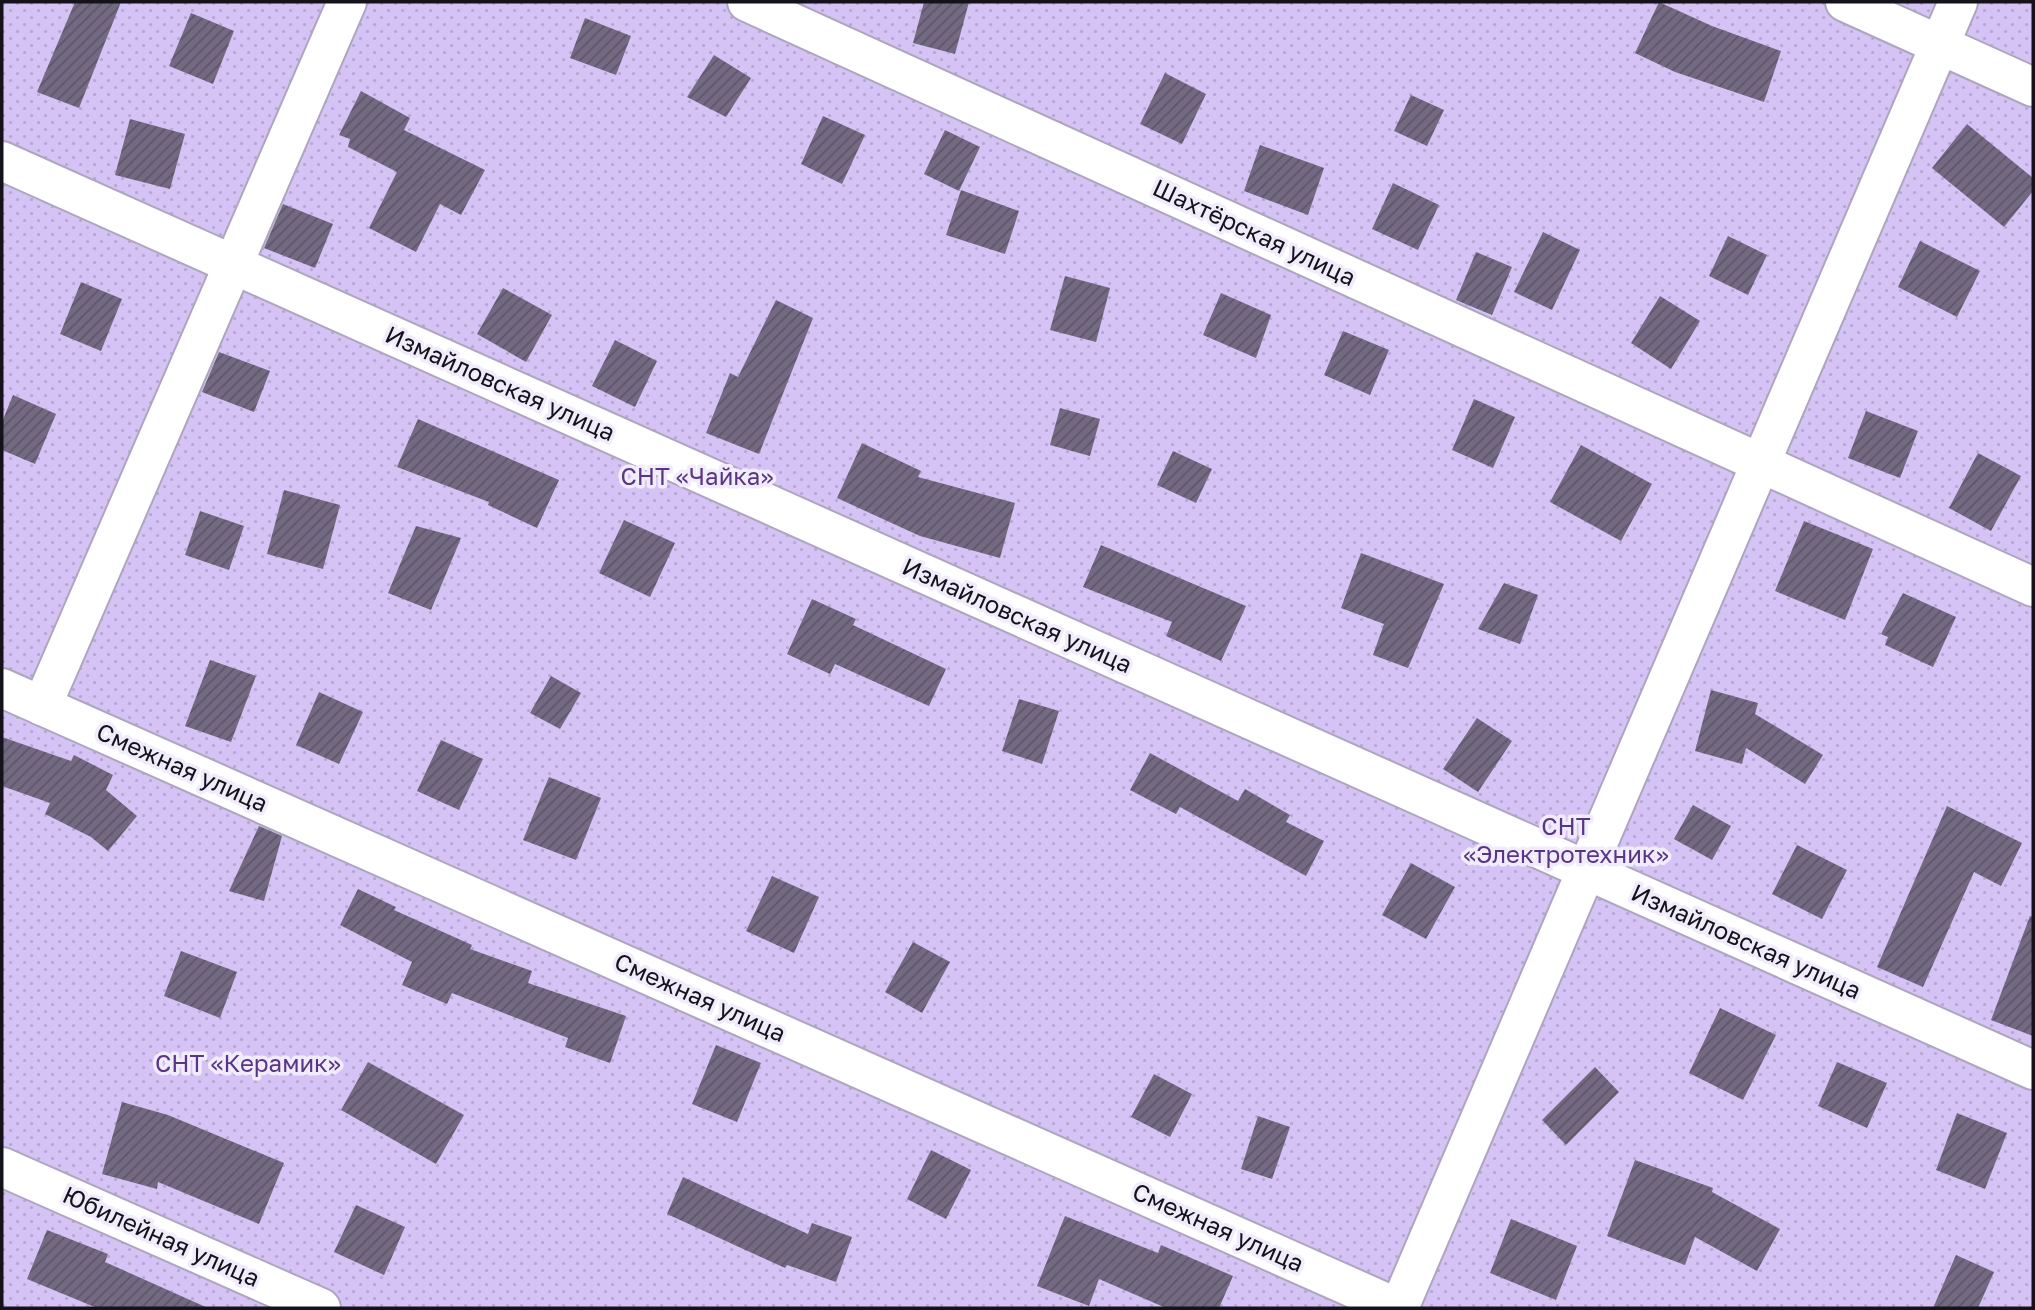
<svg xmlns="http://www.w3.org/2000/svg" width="2035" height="1310" font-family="'Golos Text',sans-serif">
	<defs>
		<pattern id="green-dots" width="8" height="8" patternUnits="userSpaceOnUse" patternTransform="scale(1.75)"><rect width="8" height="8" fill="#d5c3f6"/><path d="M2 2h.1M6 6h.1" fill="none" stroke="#b6a6d2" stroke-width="1.8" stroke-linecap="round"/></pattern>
		<pattern id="building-hatch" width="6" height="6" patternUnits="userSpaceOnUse" patternTransform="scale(1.75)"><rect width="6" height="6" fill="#736a82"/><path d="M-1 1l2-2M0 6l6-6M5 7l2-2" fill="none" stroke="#5d566a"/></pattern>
	</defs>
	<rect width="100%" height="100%" fill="#f1ecfc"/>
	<rect fill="url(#green-dots)" x="2" y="2" width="2031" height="1306"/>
	<g fill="url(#building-hatch)">
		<path d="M75 2H121L79 108 37 92Z"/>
		<path d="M924 2H969L955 54 913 43Z"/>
		<path d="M1659 2 1712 26 1781 51 1764 102 1675 72 1635 53Z"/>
		<path d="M191 13 234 31 213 84 169 66Z"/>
		<path d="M585 18 631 36 616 75 570 58Z"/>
		<path d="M714 55 751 78 726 117 687 97Z"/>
		<path d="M1165 73 1206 94 1182 144 1140 124Z"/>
		<path d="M361 91 410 118 404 130 485 170 461 215 440 204 416 252 369 228 397 172 348 147 350 139 339 135Z"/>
		<path d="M1411 95 1444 110 1427 146 1394 131Z"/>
		<path d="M823 116 865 135 842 184 801 164Z"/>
		<path d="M130 119 185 134 170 189 115 175Z"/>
		<path d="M1967 124 2033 178V191L2004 227 1932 168Z"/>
		<path d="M945 130 980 147 959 191 924 174Z"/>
		<path d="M1260 145 1324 168 1308 215 1244 191Z"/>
		<path d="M1393 183 1439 205 1418 250 1372 229Z"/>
		<path d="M961 190 1019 211 1005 254 946 235Z"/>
		<path d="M283 204 333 224 315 268 264 248Z"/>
		<path d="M1543 232 1580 250 1552 310 1514 292Z"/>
		<path d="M1728 236 1767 255 1748 295 1709 276Z"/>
		<path d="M1920 241 1980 271 1957 317 1898 287Z"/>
		<path d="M1476 252 1512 267 1492 315 1456 300Z"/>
		<path d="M1065 276 1110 288 1096 342 1050 330Z"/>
		<path d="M81 282 122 299 101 351 60 334Z"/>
		<path d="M503 288 552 315 526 362 477 334Z"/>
		<path d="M1221 293 1271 315 1256 358 1203 335Z"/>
		<path d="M1660 296 1700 321 1671 369 1631 343Z"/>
		<path d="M776 300 813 318 759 454 706 433 730 373 738 377Z"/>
		<path d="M1343 331 1389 350 1370 395 1324 375Z"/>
		<path d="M615 340 657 361 635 407 592 386Z"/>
		<path d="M219 352 270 371 254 412 202 392Z"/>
		<path d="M13 395 56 414 35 464 2 450V422Z"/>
		<path d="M1474 399 1515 417 1493 468 1452 450Z"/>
		<path d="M1060 408 1100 419 1090 456 1050 445Z"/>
		<path d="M1866 411 1918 431 1900 478 1848 458Z"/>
		<path d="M418 419 559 480 537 528 488 505 489 502 397 467Z"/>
		<path d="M862 443 921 471 918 477 1015 503 1000 558 920 536 837 498Z"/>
		<path d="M1581 445 1652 484 1621 541 1550 502Z"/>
		<path d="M1173 451 1212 469 1196 503 1157 485Z"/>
		<path d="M1978 453 2021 476 1991 531 1949 508Z"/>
		<path d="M284 490 340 505 323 569 267 554Z"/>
		<path d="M200 511 244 526 229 570 185 555Z"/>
		<path d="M624 520 675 543 650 597 599 573Z"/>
		<path d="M1804 521 1873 549 1845 620 1775 591Z"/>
		<path d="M416 526 461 538 431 610 388 593Z"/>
		<path d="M1101 545 1246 606 1221 661 1166 636 1172 622 1083 587Z"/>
		<path d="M1361 553 1444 584 1408 668 1373 655 1384 624 1341 608Z"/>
		<path d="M1504 583 1538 595 1520 644 1478 629Z"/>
		<path d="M1903 593 1956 617 1933 667 1885 645 1888 637 1881 634Z"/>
		<path d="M812 599 856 619 853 625 946 669 929 706 835 664 830 674 787 654Z"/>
		<path d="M210 660 256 676 231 742 185 726Z"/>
		<path d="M551 676 581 693 560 729 530 713Z"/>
		<path d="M1711 690 1758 703 1755 714 1823 755 1805 784 1746 748 1742 764 1695 751Z"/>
		<path d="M319 692 363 712 339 764 296 745Z"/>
		<path d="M1019 699 1059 711 1042 764 1002 751Z"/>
		<path d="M1477 718 1512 741 1478 792 1443 769Z"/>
		<path d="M2 737 71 761 74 755 113 775 106 790 137 816 108 851 91 837 45 814 50 803 2 786Z"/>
		<path d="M441 740 483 759 459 810 417 791Z"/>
		<path d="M1150 753 1238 801 1245 789 1290 815 1286 822 1324 841 1306 876 1180 807 1176 814 1130 790Z"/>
		<path d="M549 777 601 798 576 860 523 840Z"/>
		<path d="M1693 805 1731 826 1712 860 1674 839Z"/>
		<path d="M1947 806 2022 843 2001 886 1974 872 1923 987 1877 967Z"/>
		<path d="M259 826 282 836 264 901 229 891Z"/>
		<path d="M1797 845 1847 870 1822 919 1772 894Z"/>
		<path d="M1411 863 1455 887 1426 939 1382 915Z"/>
		<path d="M772 876 819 897 794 953 746 931Z"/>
		<path d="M358 889 396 907 394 910 472 945 470 949 532 971 528 983 626 1016 610 1063 565 1047 568 1038 452 993 447 1004 402 985 412 962 340 925Z"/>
		<path d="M2030 916 2033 917V1036L1991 1020Z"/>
		<path d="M913 942 950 962 922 1013 885 992Z"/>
		<path d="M181 951 237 972 220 1018 164 996Z"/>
		<path d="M1720 1008 1776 1035 1743 1100 1689 1073Z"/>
		<path d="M716 1045 761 1063 737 1122 692 1104Z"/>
		<path d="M368 1062 464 1115 436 1164 341 1110Z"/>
		<path d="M1837 1062 1887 1083 1867 1128 1818 1106Z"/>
		<path d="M1595 1067 1619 1092 1566 1145 1542 1120Z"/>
		<path d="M1154 1074 1192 1094 1170 1137 1131 1117Z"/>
		<path d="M122 1102 168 1115 284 1163 259 1224 158 1182 157 1189 102 1174Z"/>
		<path d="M1957 1113 2007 1133 1985 1189 1936 1170Z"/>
		<path d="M1258 1116 1290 1127 1272 1179 1241 1169Z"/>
		<path d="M931 1150 971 1170 946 1219 907 1199Z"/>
		<path d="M1635 1160 1713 1188 1712 1192 1780 1229 1757 1271 1695 1237 1685 1265 1607 1236Z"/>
		<path d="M683 1177 808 1234 812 1223 852 1237 836 1282 787 1265 785 1268 667 1214Z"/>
		<path d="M356 1205 405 1227 384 1275 334 1252Z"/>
		<path d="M1065 1216 1158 1253 1161 1245 1233 1276 1219 1308H1166L1099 1279 1089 1306 1037 1286Z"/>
		<path d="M1511 1219 1577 1246 1556 1300 1490 1273Z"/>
		<path d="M47 1230 108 1254 105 1262 208 1308H97L27 1279Z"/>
		<path d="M1956 1255 1994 1272 1978 1308H1933Z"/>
	</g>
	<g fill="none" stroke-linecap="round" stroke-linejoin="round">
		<defs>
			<g id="minor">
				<path d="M747 2 2033 587"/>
				<path d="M1845 2 2033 87"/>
				<path d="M2 161 2033 1070"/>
				<path d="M2 688 1398 1308"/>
				<path d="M42 706 347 2"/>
				<path d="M2 1167 321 1308"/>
				<path d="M1399 1308 1958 2"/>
			</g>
		</defs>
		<use href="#minor" stroke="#aea5bf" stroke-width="42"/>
		<use href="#minor" stroke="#fff" stroke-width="38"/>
	</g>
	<g text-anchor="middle" stroke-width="7" stroke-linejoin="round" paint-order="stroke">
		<g font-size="24" fill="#15121b" stroke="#f1ecfc">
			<text transform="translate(1254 233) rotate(25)" y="8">Шахтёрская улица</text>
			<text transform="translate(500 384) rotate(24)" y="8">Измайловская улица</text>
			<text transform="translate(1017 616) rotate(24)" y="8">Измайловская улица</text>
			<text transform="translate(182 768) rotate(24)" y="8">Смежная улица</text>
			<text transform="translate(1746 942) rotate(24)" y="8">Измайловская улица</text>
			<text transform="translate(700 998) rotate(24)" y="8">Смежная улица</text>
			<text transform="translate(1218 1228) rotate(24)" y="8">Смежная улица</text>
			<text transform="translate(161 1237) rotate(24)" y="8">Юбилейная улица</text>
		</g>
		<g font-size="24" fill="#593585" stroke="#f1ecfc">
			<text x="697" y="485">СНТ «Чайка»</text>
			<text x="1566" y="835">СНТ<tspan x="1566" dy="28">«Электротехник»</tspan></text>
			<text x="248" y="1072">СНТ «Керамик»</text>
		</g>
	</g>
	<rect width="2035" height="1310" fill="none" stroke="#15121b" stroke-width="7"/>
</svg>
